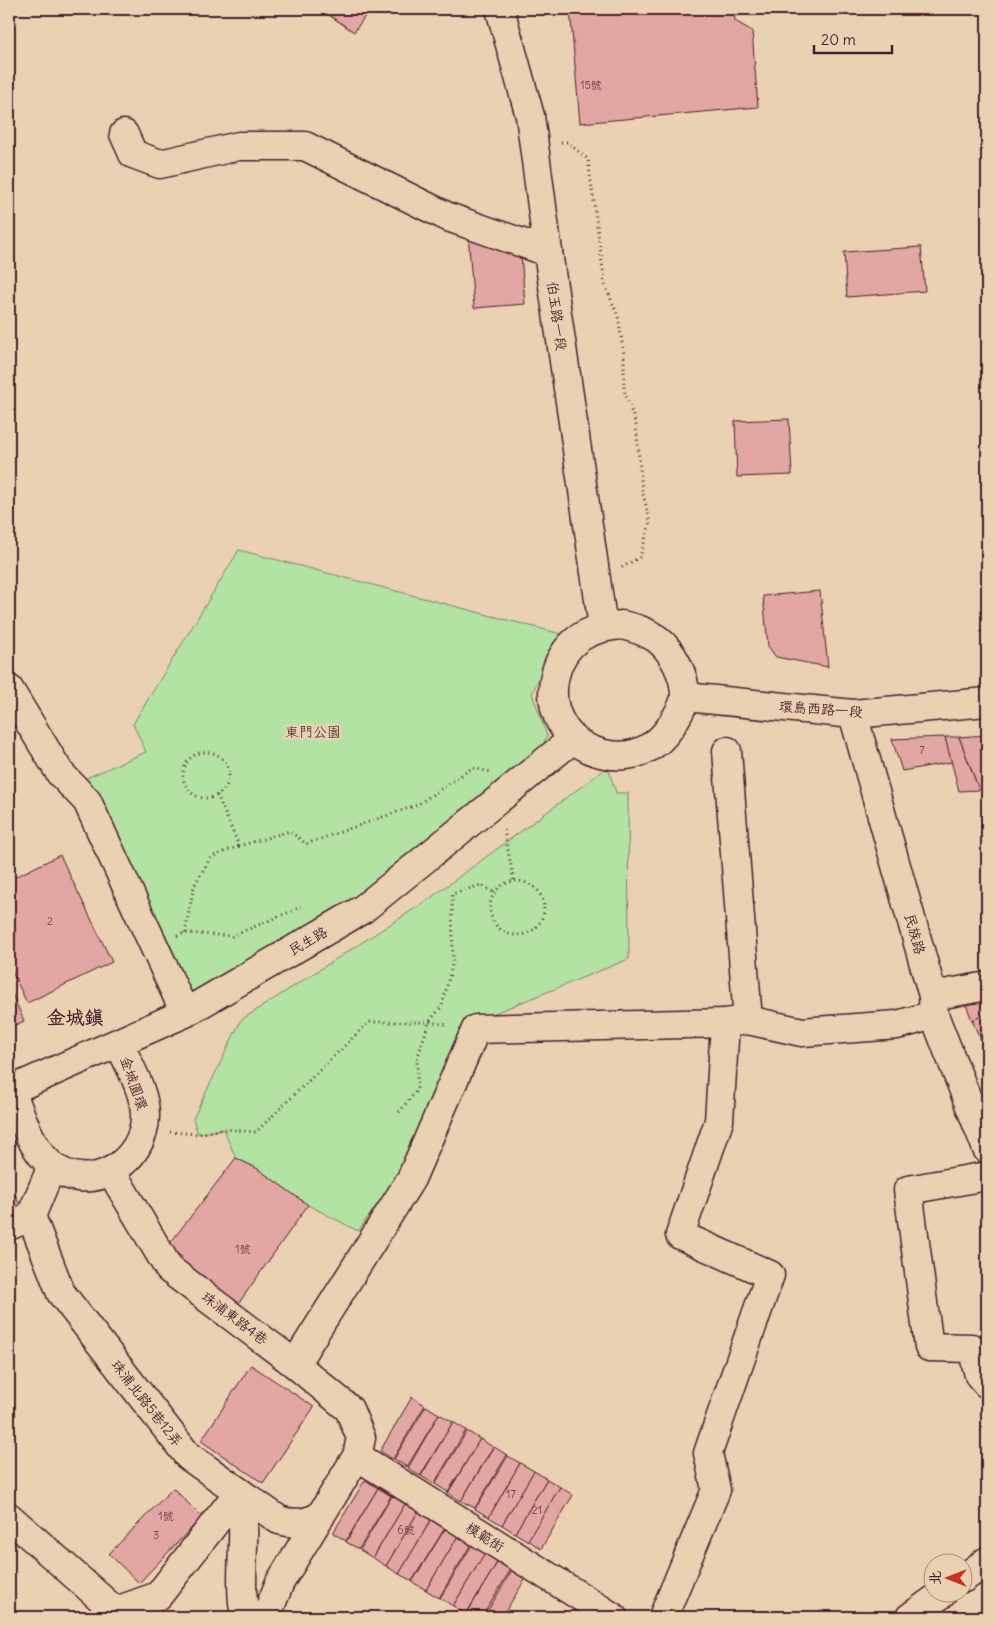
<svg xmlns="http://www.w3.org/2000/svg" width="996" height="1626" font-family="Delius,'LXGW WenKai TC',sans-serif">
	<rect width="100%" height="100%" fill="#ead1b2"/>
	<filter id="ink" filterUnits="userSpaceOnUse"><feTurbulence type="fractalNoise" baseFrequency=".02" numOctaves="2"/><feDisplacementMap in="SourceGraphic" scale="10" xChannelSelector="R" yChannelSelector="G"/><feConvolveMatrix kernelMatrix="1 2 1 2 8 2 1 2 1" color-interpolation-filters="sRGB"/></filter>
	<g filter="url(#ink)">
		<g fill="#b2e3a3" stroke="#7e8167">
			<path d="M239 550 561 634 532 693 547 736 539 754 353 902 187 997 84 779 146 752 133 724Z"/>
			<path d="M608 767 616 793H628L629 959 470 1023 430 1131 358 1231 308 1205 258 1169 236 1158 223 1129 198 1134 193 1119 241 1020 425 902Z"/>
		</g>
		<g fill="#e2a7a3" stroke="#4a1f2b">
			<path d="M320 9H370L354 32Z"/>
			<path d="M570 9H734L735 21 752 31 758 107 580 123Z"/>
			<path d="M519 230 525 304 474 308 468 234Z"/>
			<path d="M921 247 925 291 847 297 844 252Z"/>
			<path d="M789 419 792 475 737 477 735 421Z"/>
			<path d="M820 591 828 667 776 657 768 646 763 596Z"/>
			<path d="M987 735V790H979L959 737Z"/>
			<path d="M945 737 952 762 902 771 892 739Z"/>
			<path d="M945 737H959L979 790 959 791Z"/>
			<path d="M60 855 112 962 27 1003 9 965V880Z"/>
			<path d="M9 987 24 1021 9 1028Z"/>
			<path d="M987 990V1014L972 1020 964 1000Z"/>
			<path d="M987 1014V1031L978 1034 972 1020Z"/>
			<path d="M987 1032V1048L984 1049 979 1035Z"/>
			<path d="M236 1158 258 1169 308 1205 236 1307 177 1265 182 1257 167 1247Z"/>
			<path d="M9 1179 23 1213 9 1219Z"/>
			<path d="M251 1365 314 1407 263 1483 201 1441Z"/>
			<path d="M412 1397 425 1405 393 1459 380 1451Z"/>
			<path d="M426 1406 439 1414 407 1467 394 1459Z"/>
			<path d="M439 1414 453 1422 420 1476 408 1468Z"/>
			<path d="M453 1422 466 1430 434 1484 421 1476Z"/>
			<path d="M467 1431 480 1439 448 1492 435 1484Z"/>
			<path d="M480 1439 493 1447 461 1501 448 1493Z"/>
			<path d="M494 1447 507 1455 475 1508 461 1501Z"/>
			<path d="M508 1456 520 1463 489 1517 475 1509Z"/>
			<path d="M520 1463 534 1471 502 1525 489 1517Z"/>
			<path d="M534 1471 547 1479 515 1533 502 1525Z"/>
			<path d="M547 1479 560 1487 528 1541 515 1533Z"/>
			<path d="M365 1480 378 1488 346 1541 333 1533Z"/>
			<path d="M560 1487 573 1495 541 1549 528 1540Z"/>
			<path d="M173 1488 202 1517 139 1583 109 1554Z"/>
			<path d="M378 1488 391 1496 359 1549 346 1542Z"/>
			<path d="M392 1496 405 1504 373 1558 360 1550Z"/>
			<path d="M405 1504 418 1512 386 1566 373 1558Z"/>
			<path d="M418 1512 431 1520 399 1574 386 1566Z"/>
			<path d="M431 1520 445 1528 412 1581 399 1574Z"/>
			<path d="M445 1529 458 1536 426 1590 412 1582Z"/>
			<path d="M458 1536 471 1544 439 1598 426 1590Z"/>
			<path d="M472 1545 485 1553 453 1606 440 1598Z"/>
			<path d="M485 1553 498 1561 466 1614 453 1606Z"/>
			<path d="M498 1561 511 1569 482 1617H471L466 1615Z"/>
			<path d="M512 1570 526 1578 502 1617H484Z"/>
		</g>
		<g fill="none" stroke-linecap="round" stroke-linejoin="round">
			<defs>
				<g id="minor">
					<path d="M124 134 133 154 160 164 239 146H305L448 217 548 252"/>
					<path d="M9 689 60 773 87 801 185 1013"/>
					<path d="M727 751 748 1020"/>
					<path d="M933 996 987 986"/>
					<path d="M11 1090C21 1115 30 1146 50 1164 89 1198 146 1162 145 1115 145 1091 128 1064 119 1043"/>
					<path d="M111 1171 169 1269 295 1364 349 1409 361 1438 357 1456 280 1582 266 1617"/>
					<path d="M987 1176 908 1190 929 1347 972 1348 979 1375 987 1384"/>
					<path d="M31 1216 61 1293 188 1456 279 1520C295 1525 305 1523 320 1517"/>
					<path d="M9 1226 31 1216 52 1166"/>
					<path d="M295 1364 411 1179 476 1029 725 1023"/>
					<path d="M357 1456 613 1617"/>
					<path d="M239 1492C249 1533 237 1575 245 1617"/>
					<path d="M9 1517 122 1617"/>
					<path d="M964 1578 987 1561"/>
					<path d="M116 1611 158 1596 239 1492"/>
					<path d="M663 1617 716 1490 708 1453 770 1275 680 1235 719 1121 725 1023 748 1020 802 1032 897 1025 934 1015"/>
					<path d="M910 1617 942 1594"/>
				</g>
				<g id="major">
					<path d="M500 9 530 116 533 138 548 252 603 627"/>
					<path d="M622 625C635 628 646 631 657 639 673 651 685 676 685 695 685 702 680 711 677 716 671 727 664 738 653 745 623 766 578 754 561 723 544 693 555 650 586 634 598 628 609 626 622 625Z"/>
					<path d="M686 697 853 714 987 702"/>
					<path d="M853 714 933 996 934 1015 987 1149"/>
					<path d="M9 1091 185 1013 363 909 573 739"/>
				</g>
			</defs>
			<use href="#minor" stroke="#4a1f2b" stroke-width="31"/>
			<use href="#major" stroke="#4a1f2b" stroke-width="31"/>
			<g stroke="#4a1f2b" stroke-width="3" stroke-dasharray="1 4" stroke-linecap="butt">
				<path d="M561 142H567L588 159 605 285 618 316 624 355V390L636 425 642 490 650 522 640 557 621 568"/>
				<circle cx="206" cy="775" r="23"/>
				<path d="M217 795 239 846 290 831 306 844 417 805 472 768 491 772"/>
				<path d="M504 830 514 881"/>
				<circle cx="517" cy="908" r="27"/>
				<path d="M185 933 194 886 211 857 239 846"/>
				<path d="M177 936 185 933 232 936 301 907"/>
				<path d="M399 1112 417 1090V1059L429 1022 442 1006 453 961 452 894 481 885 495 893"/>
				<path d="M170 1132 198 1134 224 1129 256 1132 369 1022H429L448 1025"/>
			</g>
			<use href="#minor" stroke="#ead1b2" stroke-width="28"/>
			<use href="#major" stroke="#ead1b2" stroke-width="28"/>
		</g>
	</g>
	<g text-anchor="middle" stroke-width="5" stroke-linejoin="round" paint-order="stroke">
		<g font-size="11" fill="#704149">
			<text x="591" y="89">15號</text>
			<text x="922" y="754">7</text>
			<text x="50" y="925">2</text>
			<text x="243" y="1253">1號</text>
			<text x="511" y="1498">17</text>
			<text x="537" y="1514">21</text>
			<text x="166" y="1520">1號</text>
			<text x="406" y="1534">6號</text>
			<text x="156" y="1539">3</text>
		</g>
		<g font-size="14" fill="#4a1f2b" stroke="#ead1b2">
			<text transform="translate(557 316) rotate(82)" y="5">伯玉路一段</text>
			<text transform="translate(821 709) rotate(4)" y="5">環島西路一段</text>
			<text transform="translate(915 934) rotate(74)" y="5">民族路</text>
			<text transform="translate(308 941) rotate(-30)" y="5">民生路</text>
			<text transform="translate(134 1083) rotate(71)" y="5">金城圓環</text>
			<text transform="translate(235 1318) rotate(37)" y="5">珠浦東路4巷</text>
			<text transform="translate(147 1403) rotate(52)" y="5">珠浦北路5巷12弄</text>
			<text transform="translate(485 1537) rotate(32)" y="5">模範街</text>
		</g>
		<g font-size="14" fill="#5a3c3d" stroke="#ead1b2">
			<text x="313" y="737">東門公園</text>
		</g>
		<g font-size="19" font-weight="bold" fill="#4a1f2b" stroke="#ead1b2">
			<text x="75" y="1024">金城鎮</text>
		</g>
	</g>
	<rect width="996" height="1626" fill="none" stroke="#ead1b2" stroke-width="30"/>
	<rect x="15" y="15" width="966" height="1596" fill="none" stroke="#4a1f2b" stroke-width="2" filter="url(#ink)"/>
	<g transform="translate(948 1578) rotate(270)"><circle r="24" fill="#ead1b2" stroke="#aa8a7c"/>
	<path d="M0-4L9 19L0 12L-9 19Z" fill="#c8321e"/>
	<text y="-8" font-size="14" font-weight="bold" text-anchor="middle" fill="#4a1f2b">北</text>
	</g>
	<path d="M814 45v8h78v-8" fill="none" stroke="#4a1f2b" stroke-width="2.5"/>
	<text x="821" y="45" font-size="15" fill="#4a1f2b" stroke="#ead1b2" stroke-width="4" paint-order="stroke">20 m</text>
</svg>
